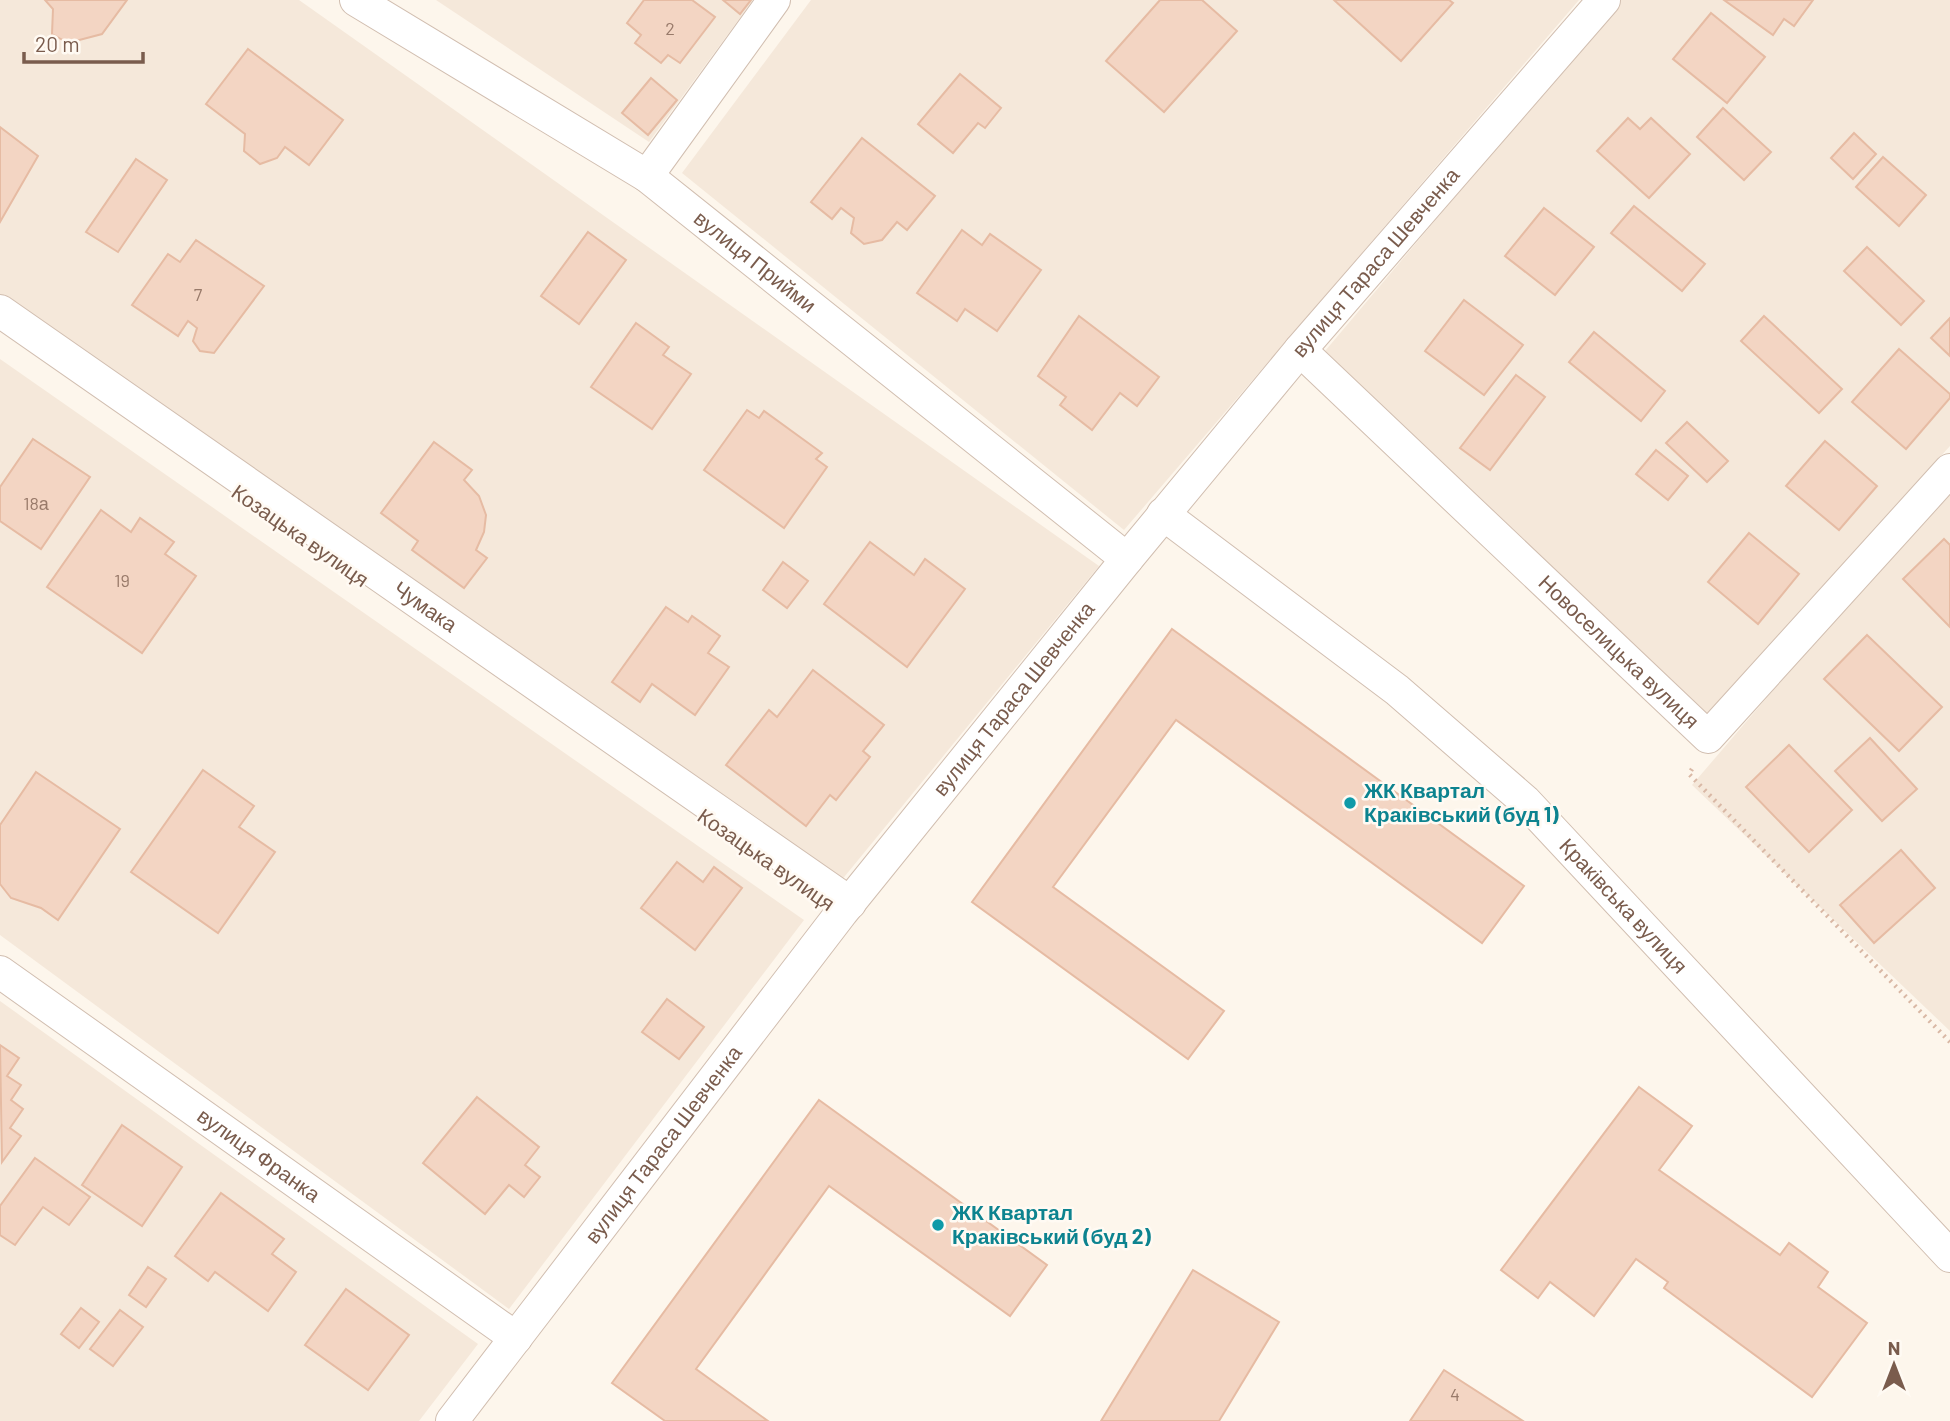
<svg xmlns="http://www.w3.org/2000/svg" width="1950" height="1421" font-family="Barlow,sans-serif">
	<rect width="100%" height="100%" fill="#fdf6ec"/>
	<g fill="#f5e8da">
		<path d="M0 0H299L1099 566 836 887 0 295Z"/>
		<path d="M436 0H753L649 142Z"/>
		<path d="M811 0H1579L1124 530 682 173Z"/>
		<path d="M1621 0H1950V446L1706 715 1320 357Z"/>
		<path d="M0 359 804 920 509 1309 0 935Z"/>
		<path d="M1950 484V1031L1692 785Z"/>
		<path d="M0 1001 478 1344 419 1421H0Z"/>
	</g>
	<g fill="#f3d5c3" stroke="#e6bba3" stroke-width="2">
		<path d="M45 0H127L102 34 68 43 52 34 53 9Z"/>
		<path d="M644 0H692L715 17 680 63 668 55 661 63 635 43 641 35 627 23Z"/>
		<path d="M723 0H751L740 14Z"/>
		<path d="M1160 0H1202L1237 31 1164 112 1106 61Z"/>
		<path d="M1334 0H1449L1453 3 1401 61Z"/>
		<path d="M1724 0H1813L1794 26 1784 19 1773 35Z"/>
		<path d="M1711 13 1765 57 1727 103 1673 59Z"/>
		<path d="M248 49 343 120 309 165 285 147 277 158 260 164 244 151 245 134 206 104Z"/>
		<path d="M960 74 1001 108 985 128 978 123 953 153 918 124Z"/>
		<path d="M651 78 677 100 648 135 622 113Z"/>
		<path d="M1723 108 1771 152 1744 180 1697 137Z"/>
		<path d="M1628 118 1640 129 1651 118 1690 154 1649 198 1597 151Z"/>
		<path d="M0 127 38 156 0 222Z"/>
		<path d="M1854 133 1876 154 1853 179 1831 158Z"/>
		<path d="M862 138 935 196 907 230 897 222 882 240 864 244 851 233 854 218 841 208 832 219 811 202Z"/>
		<path d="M1883 157 1926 195 1899 226 1856 187Z"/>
		<path d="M136 159 167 180 118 252 86 232Z"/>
		<path d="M1634 206 1705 264 1682 291 1611 233Z"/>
		<path d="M1544 208 1594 247 1555 295 1505 256Z"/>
		<path d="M962 230 982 245 990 234 1041 270 997 331 965 309 957 321 917 293Z"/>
		<path d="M588 232 626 260 579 324 541 296Z"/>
		<path d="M196 240 264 286 214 353 200 351 193 341 197 328 188 321 178 336 132 305 168 254 180 262Z"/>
		<path d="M1867 247 1924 301 1901 325 1844 271Z"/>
		<path d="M1464 300 1523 345 1484 395 1425 351Z"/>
		<path d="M1079 316 1159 377 1137 406 1120 393 1092 430 1060 405 1066 397 1038 376Z"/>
		<path d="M1764 316 1842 389 1819 413 1741 341Z"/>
		<path d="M1950 318V356L1931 338Z"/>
		<path d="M636 323 669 347 663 355 691 374 652 429 591 387Z"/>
		<path d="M1594 332 1665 391 1641 421 1569 362Z"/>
		<path d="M1899 349 1950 394V398L1906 449 1852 402Z"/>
		<path d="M1516 375 1545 397 1490 470 1460 448Z"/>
		<path d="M747 410 759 418 764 411 822 453 816 459 827 467 784 528 704 470Z"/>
		<path d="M1687 422 1728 461 1707 482 1666 443Z"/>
		<path d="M33 439 90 477 41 549 0 521V487Z"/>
		<path d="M1825 441 1877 486 1839 530 1786 486Z"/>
		<path d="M434 442 472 470 464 480 479 496 486 515 484 532 476 550 487 558 464 588 412 550 418 541 381 513Z"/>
		<path d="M1656 450 1688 476 1668 500 1636 474Z"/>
		<path d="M101 510 131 532 140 518 174 542 165 554 196 576 142 653 47 587Z"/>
		<path d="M1749 533 1799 574 1758 624 1708 582Z"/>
		<path d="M1944 539 1950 545V627L1903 579Z"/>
		<path d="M870 542 914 575 925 559 965 589 907 667 824 604Z"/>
		<path d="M783 562 808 581 787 608 763 590Z"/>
		<path d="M666 607 688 622 692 616 720 636 708 653 729 667 695 715 652 684 640 702 612 682Z"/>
		<path d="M1172 629 1524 886 1482 943 1176 720 1053 887 1224 1011 1188 1059 972 902Z"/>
		<path d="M1867 635 1942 707 1899 751 1824 679Z"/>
		<path d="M813 670 884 725 863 751 870 757 836 800 830 795 806 826 726 765 769 710 777 717Z"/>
		<path d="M1870 738 1917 789 1882 821 1835 771Z"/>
		<path d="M1789 745 1852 810 1809 852 1746 787Z"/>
		<path d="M203 770 254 806 239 827 275 852 218 933 131 872Z"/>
		<path d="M36 772 120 829 58 920 41 908 11 898 0 884V825Z"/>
		<path d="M1901 850 1935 888 1874 943 1840 905Z"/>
		<path d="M677 862 703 882 714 867 742 888 695 950 641 908Z"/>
		<path d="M667 999 704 1027 679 1059 642 1032Z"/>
		<path d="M0 1045 19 1058 7 1076 21 1085 11 1100 23 1109 10 1128 21 1136 2 1162Z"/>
		<path d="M1639 1087 1692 1126 1659 1170 1780 1255 1789 1243 1828 1272 1818 1287 1867 1323 1812 1397 1664 1288 1668 1282 1636 1259 1594 1316 1550 1282 1538 1298 1501 1270Z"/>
		<path d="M477 1097 539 1147 525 1165 540 1177 524 1197 509 1185 485 1214 423 1163Z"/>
		<path d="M819 1100 1047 1265 1010 1316 829 1186 696 1369 768 1421H665L612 1383Z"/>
		<path d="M122 1125 182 1167 142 1226 82 1185Z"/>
		<path d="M35 1158 90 1197 69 1225 43 1207 15 1245 0 1235V1206Z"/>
		<path d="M221 1193 284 1239 272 1254 296 1272 268 1311 215 1272 208 1281 175 1256Z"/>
		<path d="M148 1267 166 1279 146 1307 129 1295Z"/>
		<path d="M1193 1270 1279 1322 1219 1421H1101Z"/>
		<path d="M346 1289 409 1335 368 1390 305 1345Z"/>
		<path d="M81 1308 99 1322 79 1348 61 1334Z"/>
		<path d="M120 1310 143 1327 113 1366 90 1349Z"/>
		<path d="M1444 1370 1523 1421H1410Z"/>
	</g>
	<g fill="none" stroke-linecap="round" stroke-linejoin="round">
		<defs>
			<g id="street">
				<path id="s1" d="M356 0 647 176 1127 559"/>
				<path d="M647 176 774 0"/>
				<path id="s2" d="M0 311 850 903"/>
				<path id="s3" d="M1300 350 1708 737 1950 470"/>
				<path id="s4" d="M1163 514 1397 690 1525 801 1950 1256"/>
				<path id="s5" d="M0 972 516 1338"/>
				<path id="s6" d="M452 1421 842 912 1127 559 1300 350 1604 0"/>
			</g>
		</defs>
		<use href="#street" stroke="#d1beb0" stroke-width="34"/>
		<path stroke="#d9b8a5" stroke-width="4.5" stroke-dasharray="2 5" stroke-linecap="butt" d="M1692 769 1689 774 1950 1042"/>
		<use href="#street" stroke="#fff" stroke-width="32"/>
	</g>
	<g fill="#0f9aa8" stroke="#fffaf3" stroke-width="2.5">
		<circle cx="1350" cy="803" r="7"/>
		<circle cx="938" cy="1225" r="7"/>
	</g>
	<g text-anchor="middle" stroke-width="5" stroke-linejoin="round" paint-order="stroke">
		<g font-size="18" fill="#987a6a">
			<text x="670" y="35">2</text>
			<text x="198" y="301">7</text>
			<text x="36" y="510">18а</text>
			<text x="122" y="587">19</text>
			<text x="1455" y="1401">4</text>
		</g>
		<g font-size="21" fill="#7a5c4d" stroke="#fffaf3">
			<text dy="7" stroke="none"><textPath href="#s1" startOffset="478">вулиця Прийми</textPath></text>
			<text dy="7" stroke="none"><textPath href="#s6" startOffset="1482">вулиця Тараса Шевченка</textPath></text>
			<text transform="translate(300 536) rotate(35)" y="7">Козацька вулиця</text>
			<text dy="7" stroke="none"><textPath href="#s2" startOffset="518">Чумака</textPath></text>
			<text dy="7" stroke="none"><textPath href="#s3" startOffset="439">Новоселицька вулиця</textPath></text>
			<text dy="7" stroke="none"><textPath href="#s6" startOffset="915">вулиця Тараса Шевченка</textPath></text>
			<text transform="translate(766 860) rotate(35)" y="7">Козацька вулиця</text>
			<text dy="7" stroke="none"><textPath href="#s4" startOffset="606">Краківська вулиця</textPath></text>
			<text dy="7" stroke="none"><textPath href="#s6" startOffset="348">вулиця Тараса Шевченка</textPath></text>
			<text dy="7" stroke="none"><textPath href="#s5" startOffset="317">вулиця Франка</textPath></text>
		</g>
		<g font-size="21" font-weight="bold" fill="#0d838f" stroke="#fffaf3" text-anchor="start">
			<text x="1364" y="798">ЖК Квартал<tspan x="1364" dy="24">Краківський (буд 1)</tspan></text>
			<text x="952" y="1220">ЖК Квартал<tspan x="952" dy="24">Краківський (буд 2)</tspan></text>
		</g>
	</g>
	<g transform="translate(1894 1365)" stroke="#fffaf3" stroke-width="5" paint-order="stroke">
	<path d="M0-5L12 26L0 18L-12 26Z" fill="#7a5c4d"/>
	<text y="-10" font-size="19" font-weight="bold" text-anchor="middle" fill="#7a5c4d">N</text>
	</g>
	<path d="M24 52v10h119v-10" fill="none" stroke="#7a5c4d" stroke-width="3.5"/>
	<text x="35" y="52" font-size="21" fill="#7a5c4d" stroke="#fffaf3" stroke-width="5" paint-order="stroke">20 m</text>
</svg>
